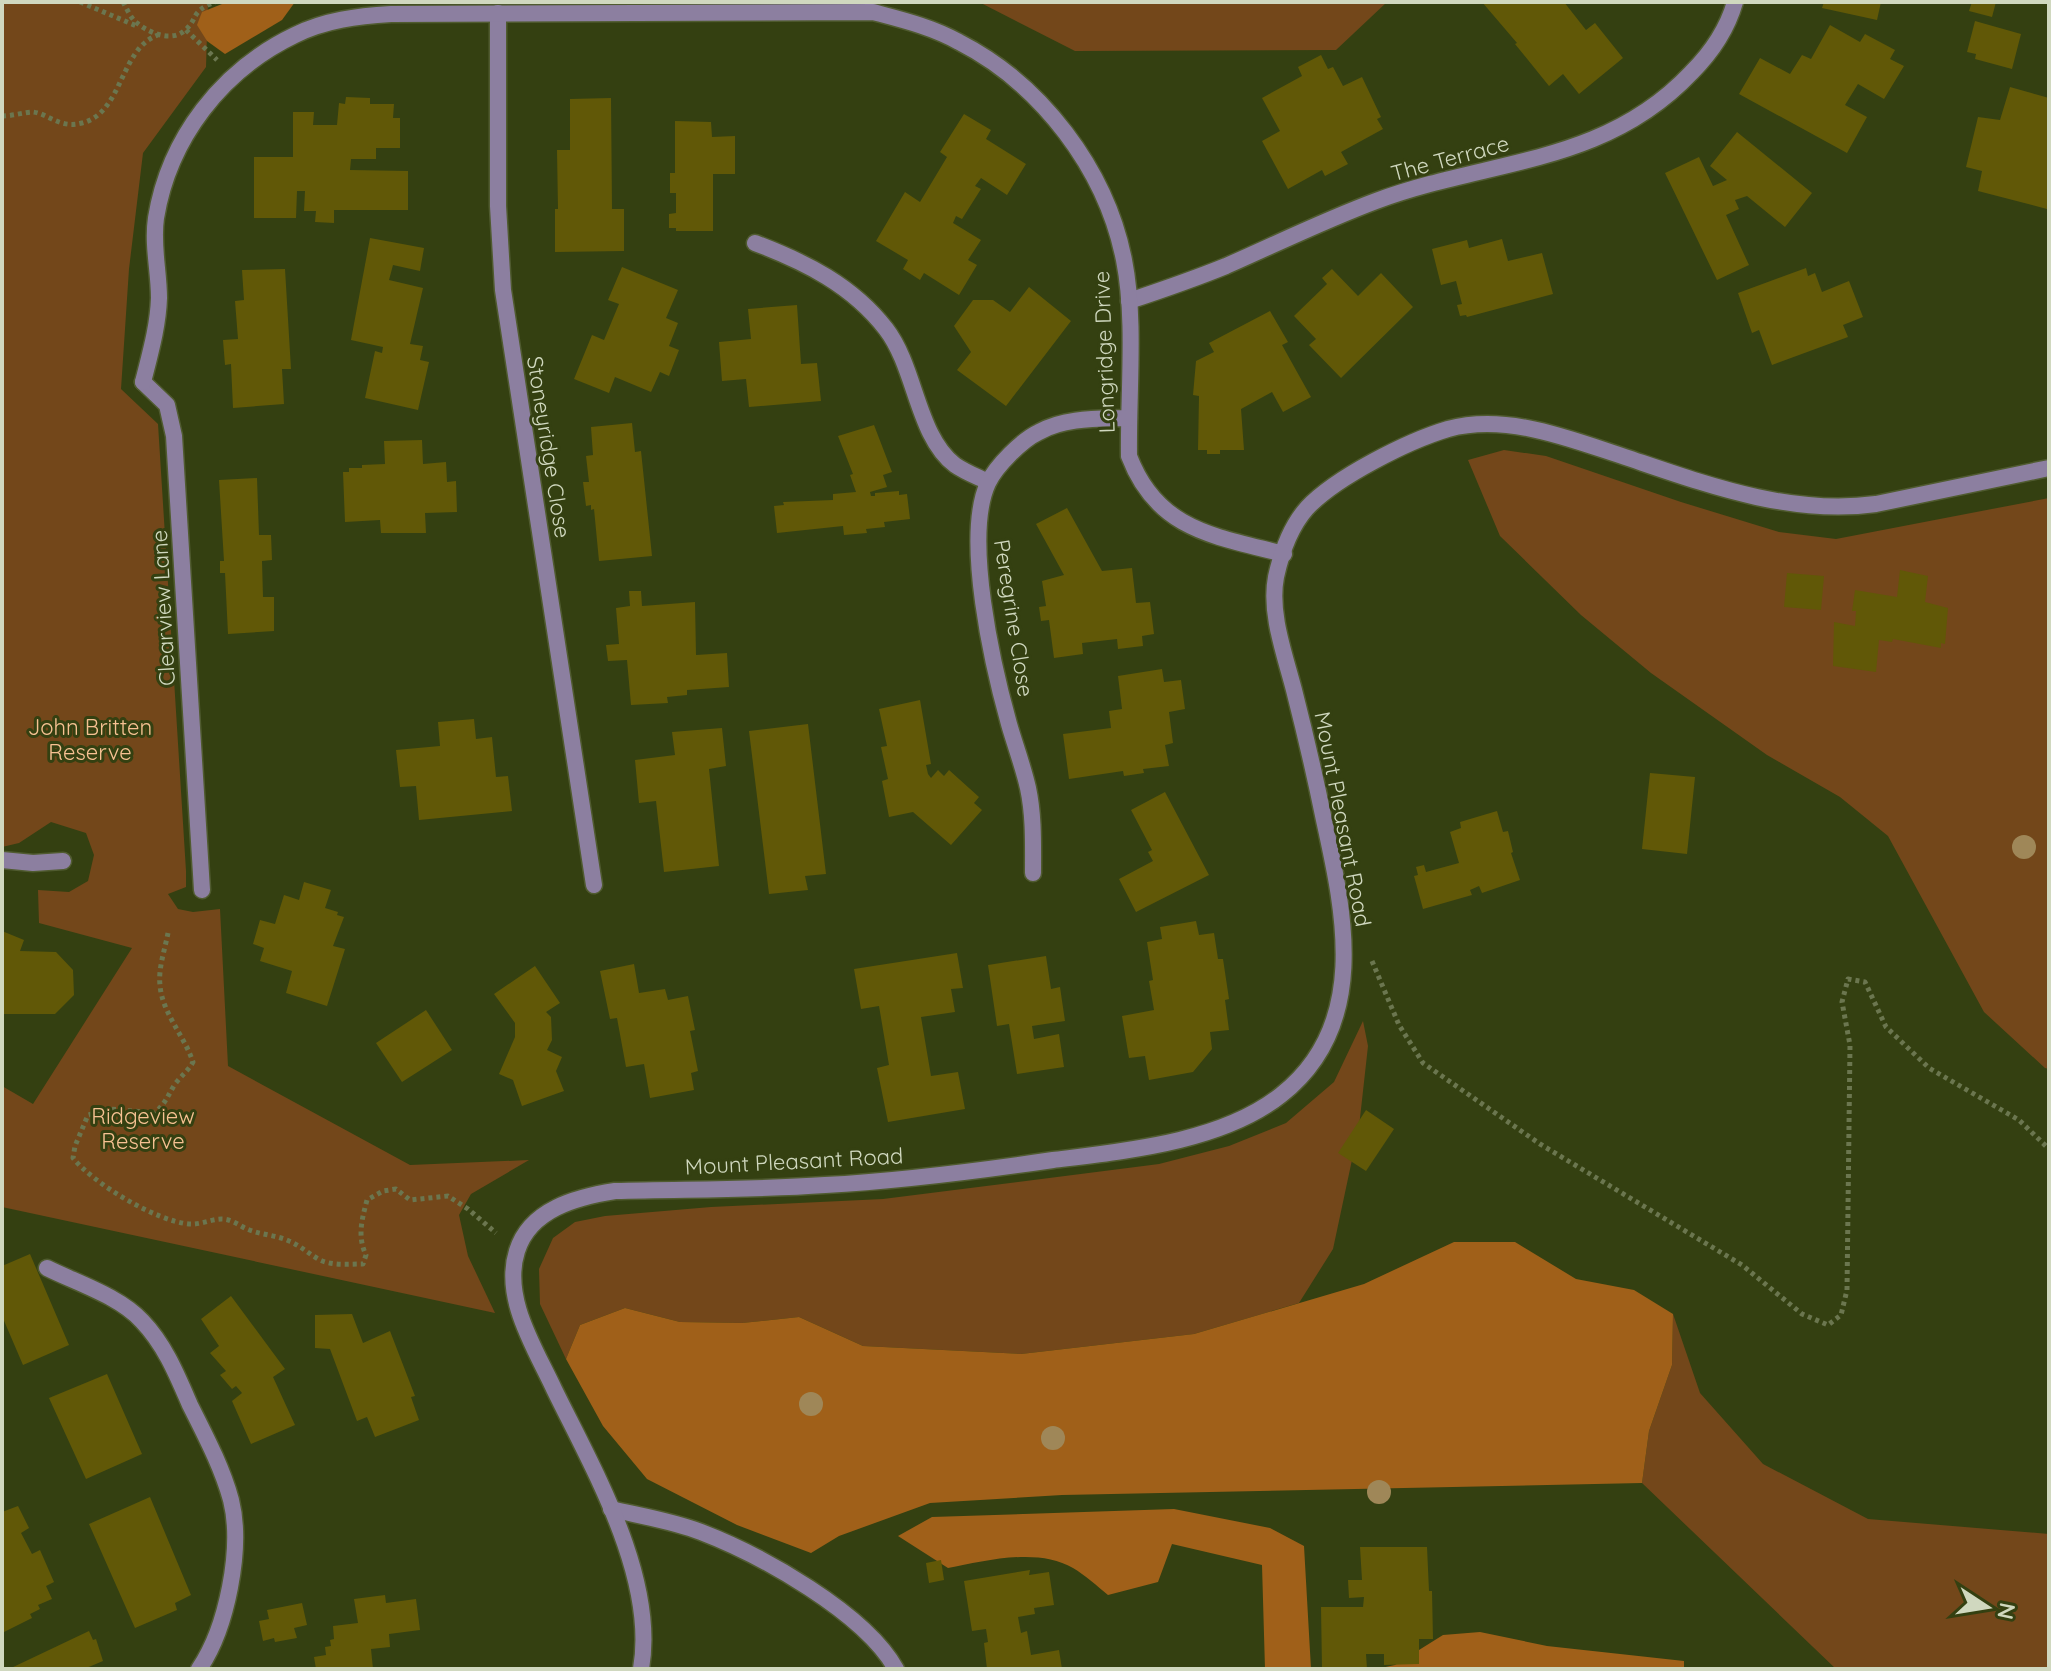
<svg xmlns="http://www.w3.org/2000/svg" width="2051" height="1671" font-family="Quicksand,sans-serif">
	<rect width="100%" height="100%" fill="#344011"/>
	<g fill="#73471a">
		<path d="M2 2H208L206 67 143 153 129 269 121 389 158 424 186 871V887L168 894 178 909 193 912 220 909 228 1066 410 1165 529 1160 471 1194 459 1215 468 1256 495 1313 2 1207V1086L33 1104 132 948 39 923 38 890 69 892 88 881 94 855 86 833 51 822 19 843 2 847Z"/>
		<path d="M979 2H1387L1336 50 1075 51Z"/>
		<path d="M1504 450 1546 456 1681 502 1779 532 1836 539 2049 498V1069L2045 1068 1984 1012 1888 836 1840 797 1767 755 1651 673 1581 615 1500 536 1468 460Z"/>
		<path d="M1363 1021 1368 1046 1359 1127 1333 1249 1299 1303 1194 1334 1021 1354 863 1346 799 1317 742 1323 680 1322 625 1308 580 1325 566 1359 540 1304 539 1269 553 1238 575 1222 605 1216 711 1207 883 1199 1159 1164 1229 1146 1286 1123 1334 1082Z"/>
		<path d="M1673 1314 1700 1393 1763 1464 1868 1519 2049 1534V1669H1836L1642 1483 1649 1431 1672 1365Z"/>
	</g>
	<g fill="#a06019">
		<path d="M227 2H295L282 20 225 54 207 41 197 25 202 12Z"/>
		<path d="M1454 1242H1515L1576 1279 1634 1290 1673 1314 1672 1365 1649 1431 1642 1483 1062 1495 930 1503 839 1536 811 1553 737 1525 647 1479 603 1426 566 1359 580 1325 625 1308 680 1322 742 1323 799 1317 863 1346 1021 1354 1194 1334 1364 1284Z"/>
		<path d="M1174 1509 1270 1528 1304 1546 1311 1669H1265L1262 1565 1172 1544 1158 1582 1108 1595C1097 1586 1085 1575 1073 1568 1038 1547 985 1561 948 1568L898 1536 932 1517Z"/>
		<path d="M1480 1632 1547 1646 1684 1661V1669H1376L1395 1665 1443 1635Z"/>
	</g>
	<g fill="#615807">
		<path d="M1482 2H1564L1586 30 1595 23 1623 58 1579 94 1563 74 1549 86 1515 44 1517 43Z"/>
		<path d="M1824 2H1881L1877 20 1822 8Z"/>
		<path d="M1972 2H1996L1992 17 1969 11Z"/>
		<path d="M1975 21 2021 34 2012 69 1975 59 1976 54 1967 52Z"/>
		<path d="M1830 25 1860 42 1865 34 1895 50 1890 59 1904 66 1884 99 1858 84 1845 105 1867 117 1847 153 1739 94 1760 58 1790 74 1802 55 1811 59Z"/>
		<path d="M1321 55 1328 69 1333 67 1343 86 1362 77 1381 117 1377 119 1383 129 1341 152 1348 164 1325 176 1322 170 1288 189 1262 141 1280 131 1262 98 1302 76 1298 67Z"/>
		<path d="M2010 87 2049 98V200L2047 209 1978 191 1982 171 1966 167 1978 117 2000 120Z"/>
		<path d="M346 97 370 98V104H394L393 118H400V148H376V159H351L350 170 408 171V210H334V223L315 222 316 211H304L305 191H297L296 218H254V157H293V112H314L313 125H337L339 103 345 104Z"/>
		<path d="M611 98 612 209H624V251L555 252V209H558L557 150H570V99Z"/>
		<path d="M964 114 991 130 986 139 1026 164 1007 195 981 178 975 186 981 189 962 219 956 216 953 223 981 240 968 260 977 265 959 295 924 273 920 280 903 269 908 260 876 241 905 192 920 202 947 157 940 152Z"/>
		<path d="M675 121 711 122 712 137 735 136V174H713V231H676V228H669V214L676 213V193H670V173H675Z"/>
		<path d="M1737 132 1812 193 1785 227 1747 196 1735 200 1739 209 1726 215 1749 265 1717 280 1665 173 1699 157 1713 186 1727 180 1710 166Z"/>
		<path d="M370 238 424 248 420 271 393 265 389 280 423 288 410 344 423 346 420 360 429 362 418 410 365 398 375 351 382 353 383 347 351 340Z"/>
		<path d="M1502 239 1508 261 1542 253 1553 294 1467 317 1466 315 1460 316 1457 305 1462 304 1456 281 1441 285 1432 249 1467 240 1469 248Z"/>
		<path d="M622 267 678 290 666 318 678 323 669 346 679 350 669 376 660 372 651 392 615 377 609 393 574 379 592 335 604 340 619 304 608 300Z"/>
		<path d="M1806 268 1808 276 1815 273 1822 292 1849 281 1863 317 1843 325 1848 337 1772 365 1759 330 1752 333 1738 293Z"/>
		<path d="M285 269 291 369H282L284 404 233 408 231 364 225 365 223 340 238 339 235 301 244 300 242 270Z"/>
		<path d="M1332 269 1358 296 1381 273 1413 307 1341 378 1309 345 1316 339 1294 316 1327 284 1322 278Z"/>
		<path d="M1029 287 1071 321 1006 406 957 370 971 352 954 326 973 300H993L1010 312Z"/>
		<path d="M797 305 801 364 817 363 821 401 749 407 746 379 722 381 719 342 751 339 748 309Z"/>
		<path d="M1270 311 1288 342 1282 345 1311 397 1283 412 1272 392 1241 409 1244 450H1220V454H1207V450H1198L1199 396 1193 395 1196 361 1214 352 1209 343Z"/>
		<path d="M632 423 635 452 641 451 652 556 599 561 594 509 591 510V505L586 506 583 482H589L586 456 593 455 591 427Z"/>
		<path d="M874 425 892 472 883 475 887 487 870 492 871 496H875V493L899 491V495L907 494 910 519 884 522 885 527 866 529 867 533 844 535 843 526 777 533 774 506 784 505 783 502 833 500V494L856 492 850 475 853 474 838 436Z"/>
		<path d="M422 440 423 464 446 462 447 482 456 481 457 512 425 513 426 533H381L380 520 345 522 343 472H349V468H362V465L385 464 384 441Z"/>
		<path d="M257 478 259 535H271L272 560 262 561 263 597H274V631L228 634 225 573H220V561H224L219 480Z"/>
		<path d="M1067 508 1102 571 1132 568 1136 603 1150 602 1154 634 1142 636 1143 646 1118 649 1117 639 1082 643 1083 654 1054 658 1049 620 1041 621 1039 607 1046 606 1042 581 1064 575 1036 524Z"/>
		<path d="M1900 570 1928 576 1925 602 1948 608 1945 644 1941 643V648L1893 639 1892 642 1879 640 1876 672 1833 666 1834 622 1855 626 1856 611H1852L1855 590 1897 597Z"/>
		<path d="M1787 573 1824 576 1821 610 1784 607Z"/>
		<path d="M629 591H641L642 606 695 602 696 655 727 653 729 687 687 690V695L667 697 668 703 631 705 627 660 608 661 606 645 619 644 616 608 630 606Z"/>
		<path d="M1162 669 1164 682 1181 680 1185 709 1169 712 1173 743 1165 745 1169 766 1143 769 1144 773 1124 776 1123 771 1069 779 1063 734 1111 728 1109 711 1122 709 1118 676Z"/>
		<path d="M920 700 931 764 926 765 928 774 931 778 938 770 944 776 949 770 979 797 974 803 982 810 951 845 913 812 889 817 882 781 888 779 881 747 887 746 879 709Z"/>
		<path d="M474 719 476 739 492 737 496 777 508 776 512 811 419 820 416 786 400 787 396 750 440 746 438 722Z"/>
		<path d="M808 724 826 874 805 876 808 890 769 894 749 731Z"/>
		<path d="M722 728 726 766 709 769 719 866 664 872 656 801 639 803 635 760 675 755 672 732Z"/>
		<path d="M1650 773 1695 777 1687 854 1642 849Z"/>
		<path d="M1165 792 1209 875 1136 912 1119 879 1153 861 1148 852 1152 850 1131 810Z"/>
		<path d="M1497 811 1503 832 1508 831 1513 852 1511 853 1520 880 1482 893 1479 886 1470 890 1472 895 1423 909 1414 876 1418 875 1416 867 1424 865 1426 872 1459 863 1450 832 1461 828 1460 822Z"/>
		<path d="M304 882 331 890 325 908 338 912 337 915 344 917 333 946 345 949 327 1006 286 993 292 971 260 961 264 948 253 944 260 920 275 924 284 895 299 900Z"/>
		<path d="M1196 921 1199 935 1214 933 1218 959H1223L1229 999 1225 1000 1229 1030 1210 1032 1212 1049 1193 1072 1149 1080 1145 1056 1129 1058 1122 1016 1154 1010 1149 981 1153 980 1147 942 1162 939 1160 927Z"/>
		<path d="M2 931 24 940 20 951 56 952 73 970 74 995 55 1014H2Z"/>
		<path d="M957 953 963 988 951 989 955 1012 921 1017 931 1076 958 1072 965 1109 888 1122 877 1068 889 1065 879 1006 861 1009 854 969Z"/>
		<path d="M1046 956 1051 989 1060 987 1065 1021 1032 1026 1034 1039 1059 1034 1064 1067 1017 1074 1009 1024 997 1026 988 965Z"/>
		<path d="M634 964 639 993 665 989 668 1000 688 996 695 1030 690 1031 698 1071 691 1073 694 1090 650 1098 644 1064 626 1067 617 1018 610 1019 600 971Z"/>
		<path d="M535 966 560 1003 546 1012 551 1017 552 1040 547 1050 562 1057 556 1071 564 1091 522 1106 513 1080 499 1074 515 1037V1023L494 994Z"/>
		<path d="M426 1010 452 1050 402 1082 376 1043Z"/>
		<path d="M1366 1110 1394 1129 1366 1171 1338 1153Z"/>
		<path d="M30 1254 69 1345 23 1365 2 1316V1266Z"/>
		<path d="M231 1296 285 1369 273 1377 295 1425 251 1444 232 1401 242 1393 236 1386 232 1389 220 1375 226 1371 210 1353 219 1346 201 1319Z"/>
		<path d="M352 1314 363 1343 390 1331 415 1396 411 1397 419 1420 375 1437 367 1417 357 1421 330 1349 315 1348V1315Z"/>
		<path d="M107 1374 142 1454 86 1479 49 1398Z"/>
		<path d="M150 1497 191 1595 175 1603 177 1610 135 1628 89 1524Z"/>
		<path d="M18 1506 29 1528 21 1533 32 1554 40 1550 54 1582 46 1586 52 1599 38 1605 40 1609 30 1614 32 1618 2 1633V1512Z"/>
		<path d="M1360 1547H1427L1429 1591H1432L1433 1639H1419V1664L1384 1665V1654H1366L1367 1669H1322L1321 1607H1363L1364 1597 1349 1598 1348 1580H1362Z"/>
		<path d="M941 1560 944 1580 929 1583 926 1563Z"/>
		<path d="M1030 1570 1029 1575 1049 1572 1054 1605 1034 1608 1035 1614 1018 1617 1021 1633 1027 1631 1031 1655 1059 1650 1062 1669H987L984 1643 988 1642 986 1629 972 1631 964 1581Z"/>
		<path d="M385 1595 386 1603 416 1599 420 1630 389 1634 390 1647 371 1649 373 1669H316L314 1657 326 1655 325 1647 331 1646 330 1640 334 1639 333 1626 358 1623 354 1599Z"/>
		<path d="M302 1603 307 1625 294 1628 297 1638 275 1642 274 1638 263 1641 259 1621 269 1619 267 1610Z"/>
		<path d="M89 1631 93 1640 96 1639 103 1661 84 1669H9Z"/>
	</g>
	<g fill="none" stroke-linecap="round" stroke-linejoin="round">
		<defs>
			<g id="service">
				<path d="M755 243C805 262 852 285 886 329 916 368 917 436 955 465 965 472 978 477 988 482"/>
				<path d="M143 382 167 405 174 436 202 890"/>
				<path d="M2 860 33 863 63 861"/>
				<path d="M47 1268C77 1283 119 1296 142 1321 165 1345 177 1375 190 1405 205 1435 222 1467 231 1500 243 1548 227 1628 199 1669"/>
			</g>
			<g id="minor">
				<path d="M498 13V206L503 290 594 885"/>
				<path d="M1129 301C1162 290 1194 279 1226 266 1276 244 1325 220 1376 201 1488 159 1603 166 1691 73 1712 52 1727 30 1735 2"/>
				<path d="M143 382C150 354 158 327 159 298 159 271 152 245 156 218 169 138 222 70 295 35 325 20 358 16 391 14L873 12C903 20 932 27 959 42 1041 84 1106 169 1124 260 1136 320 1128 393 1129 456 1157 530 1214 536 1284 554"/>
				<path d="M1033 873C1033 845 1034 816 1028 788 1023 766 1015 745 1009 724 993 667 963 537 988 483 996 466 1022 440 1039 432 1065 417 1099 419 1129 418"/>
				<path d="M611 1509C641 1516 672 1521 701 1532 761 1555 865 1613 896 1669"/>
				<path d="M641 1669C657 1578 593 1469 554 1389 535 1348 502 1298 517 1251 530 1209 577 1197 615 1191 685 1189 755 1190 825 1185 901 1181 978 1171 1053 1160 1126 1151 1222 1142 1281 1095 1369 1026 1345 915 1324 820 1315 776 1305 733 1294 690 1285 655 1269 613 1276 577 1281 554 1291 526 1307 508 1336 477 1408 441 1448 429 1507 413 1570 439 1625 457 1705 484 1790 516 1876 504L2049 468"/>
			</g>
		</defs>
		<use href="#service" stroke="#505b30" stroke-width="19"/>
		<use href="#minor" stroke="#505b30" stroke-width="19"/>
		<g stroke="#6b764f" stroke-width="5" stroke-dasharray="4 4" stroke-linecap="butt">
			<path d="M80 2 139 27"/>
			<path d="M123 2C127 9 131 19 137 23 149 33 171 42 184 31 199 19 189 12 215 2"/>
			<path d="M186 30 217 60"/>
			<path d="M2 116C13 116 25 112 33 112 49 114 60 129 82 123 123 113 120 48 158 35"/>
			<path d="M168 933C165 949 158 969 160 985 162 1013 184 1035 193 1062 188 1071 181 1076 175 1084 168 1095 165 1105 154 1113L110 1109 88 1115 75 1146 73 1158C94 1184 156 1221 189 1224 205 1225 217 1215 231 1221 237 1223 242 1227 247 1229 261 1235 276 1235 289 1241 301 1246 309 1254 320 1260 333 1266 350 1264 363 1264L366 1255C357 1236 362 1219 367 1200L383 1191 396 1189 410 1200 448 1196 468 1209 496 1233"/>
			<path d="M1372 961 1399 1025 1423 1063 1540 1144 1742 1265 1802 1314 1828 1325 1841 1315 1847 1290 1850 1045 1842 1002 1848 979 1865 982 1886 1027 1929 1068 2019 1120 2049 1149"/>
		</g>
		<use href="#service" stroke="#8c7fa0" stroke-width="16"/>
		<use href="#minor" stroke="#8c7fa0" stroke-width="16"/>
	</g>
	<g fill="#9f8758">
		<circle cx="2024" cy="847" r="12"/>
		<circle cx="811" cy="1404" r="12"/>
		<circle cx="1053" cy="1438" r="12"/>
		<circle cx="1379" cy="1492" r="12"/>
	</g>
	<g text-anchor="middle" stroke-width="6" stroke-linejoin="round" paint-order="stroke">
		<g font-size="22" fill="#d0d8bf" stroke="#344011">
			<text transform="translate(1450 158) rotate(-15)" y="8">The Terrace</text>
			<text transform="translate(1104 352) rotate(-92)" y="8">Longridge Drive</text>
			<text transform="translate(549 447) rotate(81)" y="8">Stoneyridge Close</text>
			<text transform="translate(163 608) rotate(-93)" y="8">Clearview Lane</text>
			<text transform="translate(1014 618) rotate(81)" y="8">Peregrine Close</text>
			<text transform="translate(1343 819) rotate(79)" y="8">Mount Pleasant Road</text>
			<text transform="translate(794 1161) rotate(-3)" y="8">Mount Pleasant Road</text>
		</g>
		<g font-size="22" fill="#f7c192" stroke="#344011">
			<text x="90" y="735">John Britten<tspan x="90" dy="25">Reserve</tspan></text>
			<text x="143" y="1124">Ridgeview<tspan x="143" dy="25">Reserve</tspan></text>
		</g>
	</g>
	<rect width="2051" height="1671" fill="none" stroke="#d0d8bf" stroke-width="8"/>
	<g transform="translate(1987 1607) rotate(102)" stroke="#344011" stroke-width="6" paint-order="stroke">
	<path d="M0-6L14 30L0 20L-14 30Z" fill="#d0d8bf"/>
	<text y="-12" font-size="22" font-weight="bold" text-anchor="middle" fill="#d0d8bf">N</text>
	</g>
</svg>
